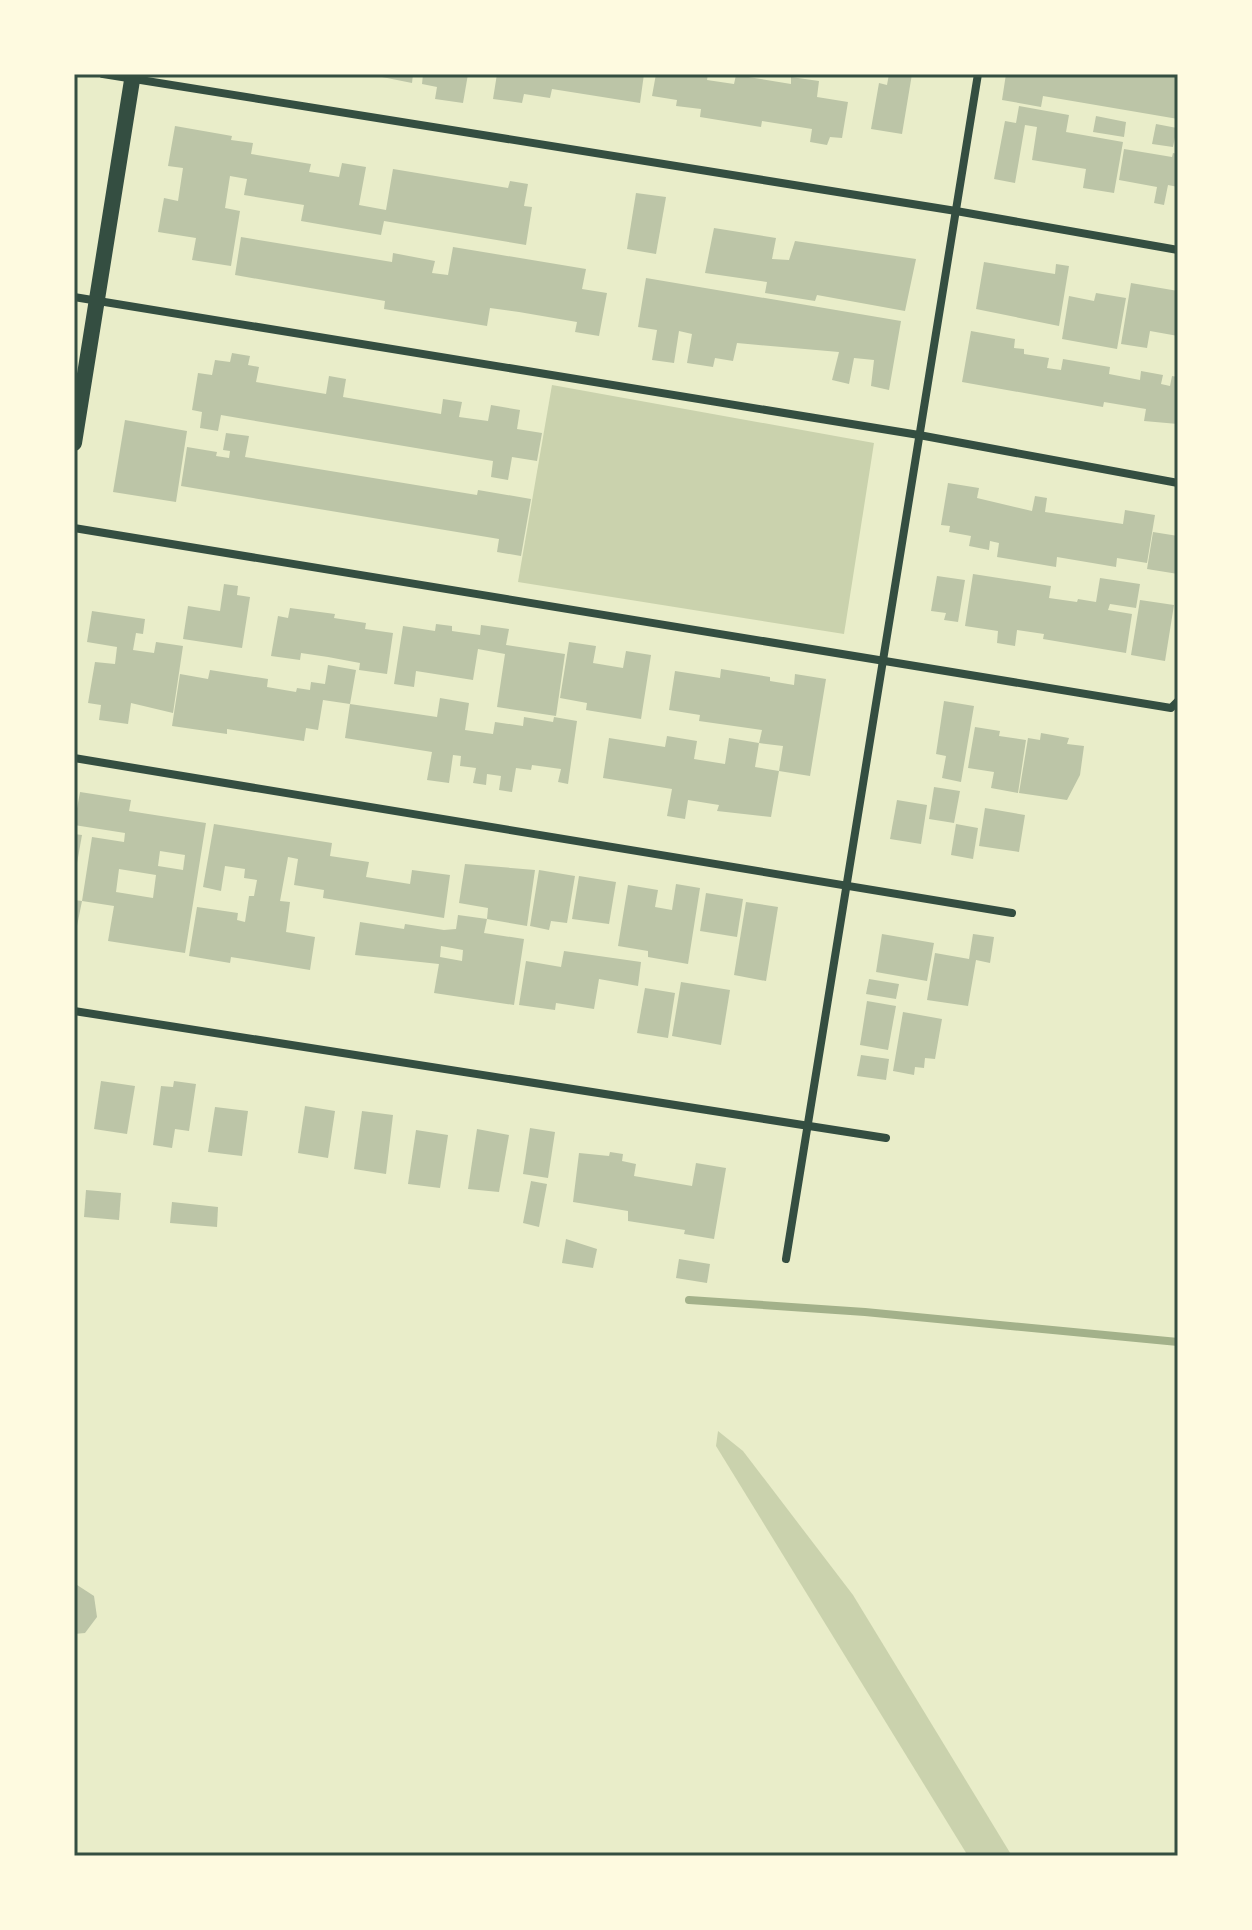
<svg xmlns="http://www.w3.org/2000/svg" width="1252" height="1930" font-family="Signika,sans-serif">
	<rect width="100%" height="100%" fill="#e9edc9"/>
	<g fill="#cad2ad">
		<path d="M552 385 874 443 844 634 518 582Z"/>
		<path d="M718 1431 743 1451 853 1595 1012 1856H968L716 1446Z"/>
	</g>
	<g fill="none" stroke-linecap="round" stroke-linejoin="round">
		<path stroke="#a3b18a" stroke-width="8" d="M689 1300 865 1312 1178 1342"/>
	</g>
	<g fill="#bcc5a7" fill-rule="evenodd">
		<path d="M367 74H413L412 83Z"/>
		<path d="M423 74H468L463 103 435 99 437 87 422 84Z"/>
		<path d="M497 74H644L640 103 552 89 550 98 524 94 522 103 493 99Z"/>
		<path d="M656 74H708L707 80 734 84 736 75 791 84V77L819 81 817 97 848 102 842 138 830 137 827 145 810 142 812 129 762 121 761 127 700 117 701 109 676 106 677 100 652 96Z"/>
		<path d="M889 74H912L902 134 871 129 879 83 887 85Z"/>
		<path d="M1006 74H1178V119L1043 96 1041 107 1002 100Z"/>
		<path d="M1019 106 1069 115 1066 132 1123 142 1114 193 1083 188 1086 169 1032 160 1037 127 1025 125 1015 183 994 179 1005 121 1016 123Z"/>
		<path d="M1096 116 1126 122 1124 137 1093 132Z"/>
		<path d="M1156 124 1177 128 1173 147 1152 144Z"/>
		<path d="M175 126 232 136 231 140 253 143 251 154 311 164 309 172 339 177 342 163 366 167 359 205 386 210 393 169 508 188 510 181 528 184 524 206 532 207 526 245 384 221 381 235 301 221 304 205 244 195 247 179 230 176 225 208 240 211 231 266 192 260 196 238 158 232 164 198 178 201 183 168 168 166Z"/>
		<path d="M1124 149 1172 157 1173 153 1178 154V187L1168 185 1164 205 1154 203 1157 187 1119 180Z"/>
		<path d="M636 193 666 197 656 254 627 249Z"/>
		<path d="M714 228 776 238 772 259 789 260 795 241 916 259 905 311 817 295 815 301 765 293 767 282 705 273Z"/>
		<path d="M241 237 392 262 393 253 435 261 432 273 448 275 453 247 586 269 582 289 607 293 599 336 575 332 577 322 519 312 490 308 487 326 384 309 385 301 235 275Z"/>
		<path d="M984 262 1055 274 1056 264 1069 266 1059 326 976 309Z"/>
		<path d="M646 278 901 321 889 390 871 386 874 360 854 358 849 384 832 380 839 352 737 343 733 361 715 358 713 367 687 363 692 334 679 331 674 363 652 360 657 330 638 327Z"/>
		<path d="M1131 283 1178 291V336L1150 331 1147 348 1121 344Z"/>
		<path d="M1096 293 1126 298 1117 349 1062 339 1069 296 1094 301Z"/>
		<path d="M971 331 1015 339 1014 348 1024 349V354L1049 358 1047 368 1061 370 1063 359 1110 367 1109 374 1140 380 1141 371 1163 375 1161 384 1170 386 1172 376 1178 377V424L1144 421 1146 409 1104 402 1103 407 962 382Z"/>
		<path d="M232 353 250 356 248 365 259 367 256 382 326 394 329 376 346 379 343 397 441 414 443 399 462 402 459 417 488 421 491 405 520 410 517 429 542 433 537 461 512 457 508 480 491 477 493 461 250 420 221 415 218 431 200 428 202 412 192 410 198 373 212 375 215 360 230 362Z"/>
		<path d="M125 420 187 431 176 502 113 492Z"/>
		<path d="M226 433 249 436 245 457 477 495 478 490 531 499 521 556 497 552 499 539 181 486 187 447 217 452 216 456 229 458 230 451 223 450Z"/>
		<path d="M948 483 979 488 977 498 1032 511 1035 496 1047 498 1045 512 1123 524 1125 510 1155 515 1147 563 1117 558 1116 567 1057 557 1056 567 997 557 999 543 990 541 989 550 969 546 971 536 949 532 950 526 941 525Z"/>
		<path d="M1153 532 1178 536V574L1147 569Z"/>
		<path d="M973 574 1051 586 1049 598 1077 602 1078 599 1096 602 1100 578 1140 584 1136 608 1110 604 1108 610 1132 614 1126 653 1043 639 1044 634 1017 630 1015 646 997 643 998 631 965 626Z"/>
		<path d="M937 576 965 580 958 622 944 620 946 613 931 611Z"/>
		<path d="M224 584 238 586 237 595 250 597 242 648 183 639 188 606 220 611Z"/>
		<path d="M1140 600 1174 605 1165 661 1131 655Z"/>
		<path d="M290 608 335 614 334 618 366 623 365 629 393 633 387 674 359 670 360 663 328 657 301 653 300 660 271 656 278 616 288 618Z"/>
		<path d="M92 611 145 619 143 634 136 633 133 650 154 653 156 642 183 646 173 713 131 703 128 724 99 720 101 705 88 703 95 662 115 664 117 647 87 642Z"/>
		<path d="M436 624 452 626V631L480 635 481 625 509 629 506 645 565 654 556 716 497 707 505 654 478 649 473 680 416 671 414 687 394 684 403 626 435 631Z"/>
		<path d="M569 642 596 646 593 663 623 668 626 651 651 655 641 719 586 710 587 703 560 698Z"/>
		<path d="M328 665 356 670 350 704 323 700 318 730 306 728 304 741 227 729V734L172 726 180 674 208 679 210 670 268 679 267 687 296 692 297 688 310 690 311 682 325 684Z"/>
		<path d="M721 669 770 677V681L794 685 795 674 826 679 810 776 779 771 783 746 759 743 762 730 699 721 700 715 669 710 675 671 720 678Z"/>
		<path d="M440 698 469 703 465 730 493 734 495 722 523 726 524 717 553 722 554 717 577 721 568 784 558 782 561 769 532 765 531 770 516 768 512 792 499 790 501 776 487 774 486 785 473 783 476 768 460 766 461 756 453 755 449 783 427 780 432 752 345 738 350 704 437 717Z"/>
		<path d="M944 701 974 706 961 782 942 778 946 756 936 754Z"/>
		<path d="M975 727 1000 731 999 736 1026 740 1018 793 991 788 994 772 968 768Z"/>
		<path d="M1041 733 1069 738 1067 744 1084 746 1080 775 1067 800 1019 793 1028 738 1040 740Z"/>
		<path d="M667 736 697 741 694 759 725 764 729 738 759 743 755 767 779 771 771 817 717 811 719 805 688 800 685 819 667 816 672 789 603 778 609 738 665 747Z"/>
		<path d="M934 787 960 791 954 823 929 819Z"/>
		<path d="M80 792 131 800 129 811 206 823 185 953 108 941 114 906 82 901 74 941V900L82 901 92 837 124 842 125 833 74 825ZM160 851 185 855 183 870 158 866ZM119 869 156 875 153 898 116 892Z"/>
		<path d="M897 800 927 805 921 844 890 839Z"/>
		<path d="M985 808 1025 815 1019 852 979 846Z"/>
		<path d="M214 824 332 843 330 856 369 862 366 877 410 884 412 870 450 875 444 918 323 898 324 890 294 885 298 859 288 857 280 901 290 902 286 932 315 937 310 970 231 957 230 963 189 956 197 907 238 913 237 920 245 922 249 896H254L257 880 244 878 245 869 225 866 221 891 203 887Z"/>
		<path d="M956 824 978 828 973 859 951 855Z"/>
		<path d="M74 834 82 835 77 863H74Z"/>
		<path d="M465 864 535 870 527 926 487 919 484 933 524 939 514 1005 434 993 439 964 355 955 360 922 404 929 405 924 444 930 456 929 458 915 487 919 488 908 459 903ZM441 946 463 950 462 961 440 957Z"/>
		<path d="M539 870 575 876 567 923 551 921 549 930 530 926Z"/>
		<path d="M579 876 616 882 609 924 572 919Z"/>
		<path d="M676 884 700 888 688 964 648 957V951L618 946 628 885 658 890 655 907 672 910Z"/>
		<path d="M706 893 743 899 737 937 700 931Z"/>
		<path d="M746 902 778 907 766 981 734 975Z"/>
		<path d="M882 934 934 943 927 981 876 972Z"/>
		<path d="M973 934 994 937 990 963 976 960 968 1006 927 1000 935 953 969 959Z"/>
		<path d="M564 951 641 962 638 986 599 979 594 1009 556 1003 555 1010 519 1005 526 961 561 967Z"/>
		<path d="M869 979 899 984 896 999 866 994Z"/>
		<path d="M681 982 730 990 721 1045 672 1036Z"/>
		<path d="M645 988 675 993 668 1038 637 1033Z"/>
		<path d="M867 1001 896 1006 888 1050 860 1045Z"/>
		<path d="M903 1012 942 1019 935 1059 925 1058 924 1068 915 1067 914 1075 893 1071Z"/>
		<path d="M861 1055 889 1059 886 1080 857 1076Z"/>
		<path d="M101 1081 135 1086 127 1134 94 1129Z"/>
		<path d="M174 1081 196 1084 189 1131 175 1129 172 1148 153 1145 161 1086 173 1087Z"/>
		<path d="M305 1106 335 1111 328 1158 298 1153Z"/>
		<path d="M215 1107 248 1111 242 1156 208 1152Z"/>
		<path d="M362 1111 393 1115 386 1174 354 1169Z"/>
		<path d="M530 1128 555 1132 548 1178 523 1174Z"/>
		<path d="M477 1129 509 1135 499 1192 468 1189Z"/>
		<path d="M416 1130 448 1135 440 1188 408 1184Z"/>
		<path d="M610 1152 623 1154 622 1161 636 1164 634 1176 692 1186 696 1163 726 1168 714 1239 684 1234 685 1230 628 1221V1211L573 1202 579 1153 609 1156Z"/>
		<path d="M531 1181 547 1184 539 1227 523 1223Z"/>
		<path d="M86 1190 121 1193 119 1220 84 1217Z"/>
		<path d="M172 1202 218 1207 217 1227 170 1223Z"/>
		<path d="M566 1239 597 1249 593 1268 562 1263Z"/>
		<path d="M679 1259 710 1264 707 1283 676 1278Z"/>
		<path d="M74 1583 94 1596 97 1617 85 1633 74 1634Z"/>
	</g>
	<g fill="none" stroke-linecap="round" stroke-linejoin="round">
		<g stroke="#344e41" stroke-width="8">
			<path d="M103 74 956 211 1178 250"/>
			<path d="M74 297 919 435 1178 483"/>
			<path d="M74 528 1171 708 1178 701"/>
			<path d="M74 758 1012 913"/>
			<path d="M74 1011 886 1138"/>
			<path d="M786 1259 978 74"/>
		</g>
		<path stroke="#344e41" stroke-width="16" d="M74 443 133 74"/>
	</g>
	<rect width="1252" height="1930" fill="none" stroke="#fefae0" stroke-width="152"/>
	<rect x="76" y="76" width="1100" height="1778" fill="none" stroke="#344e41" stroke-width="3"/>
</svg>
